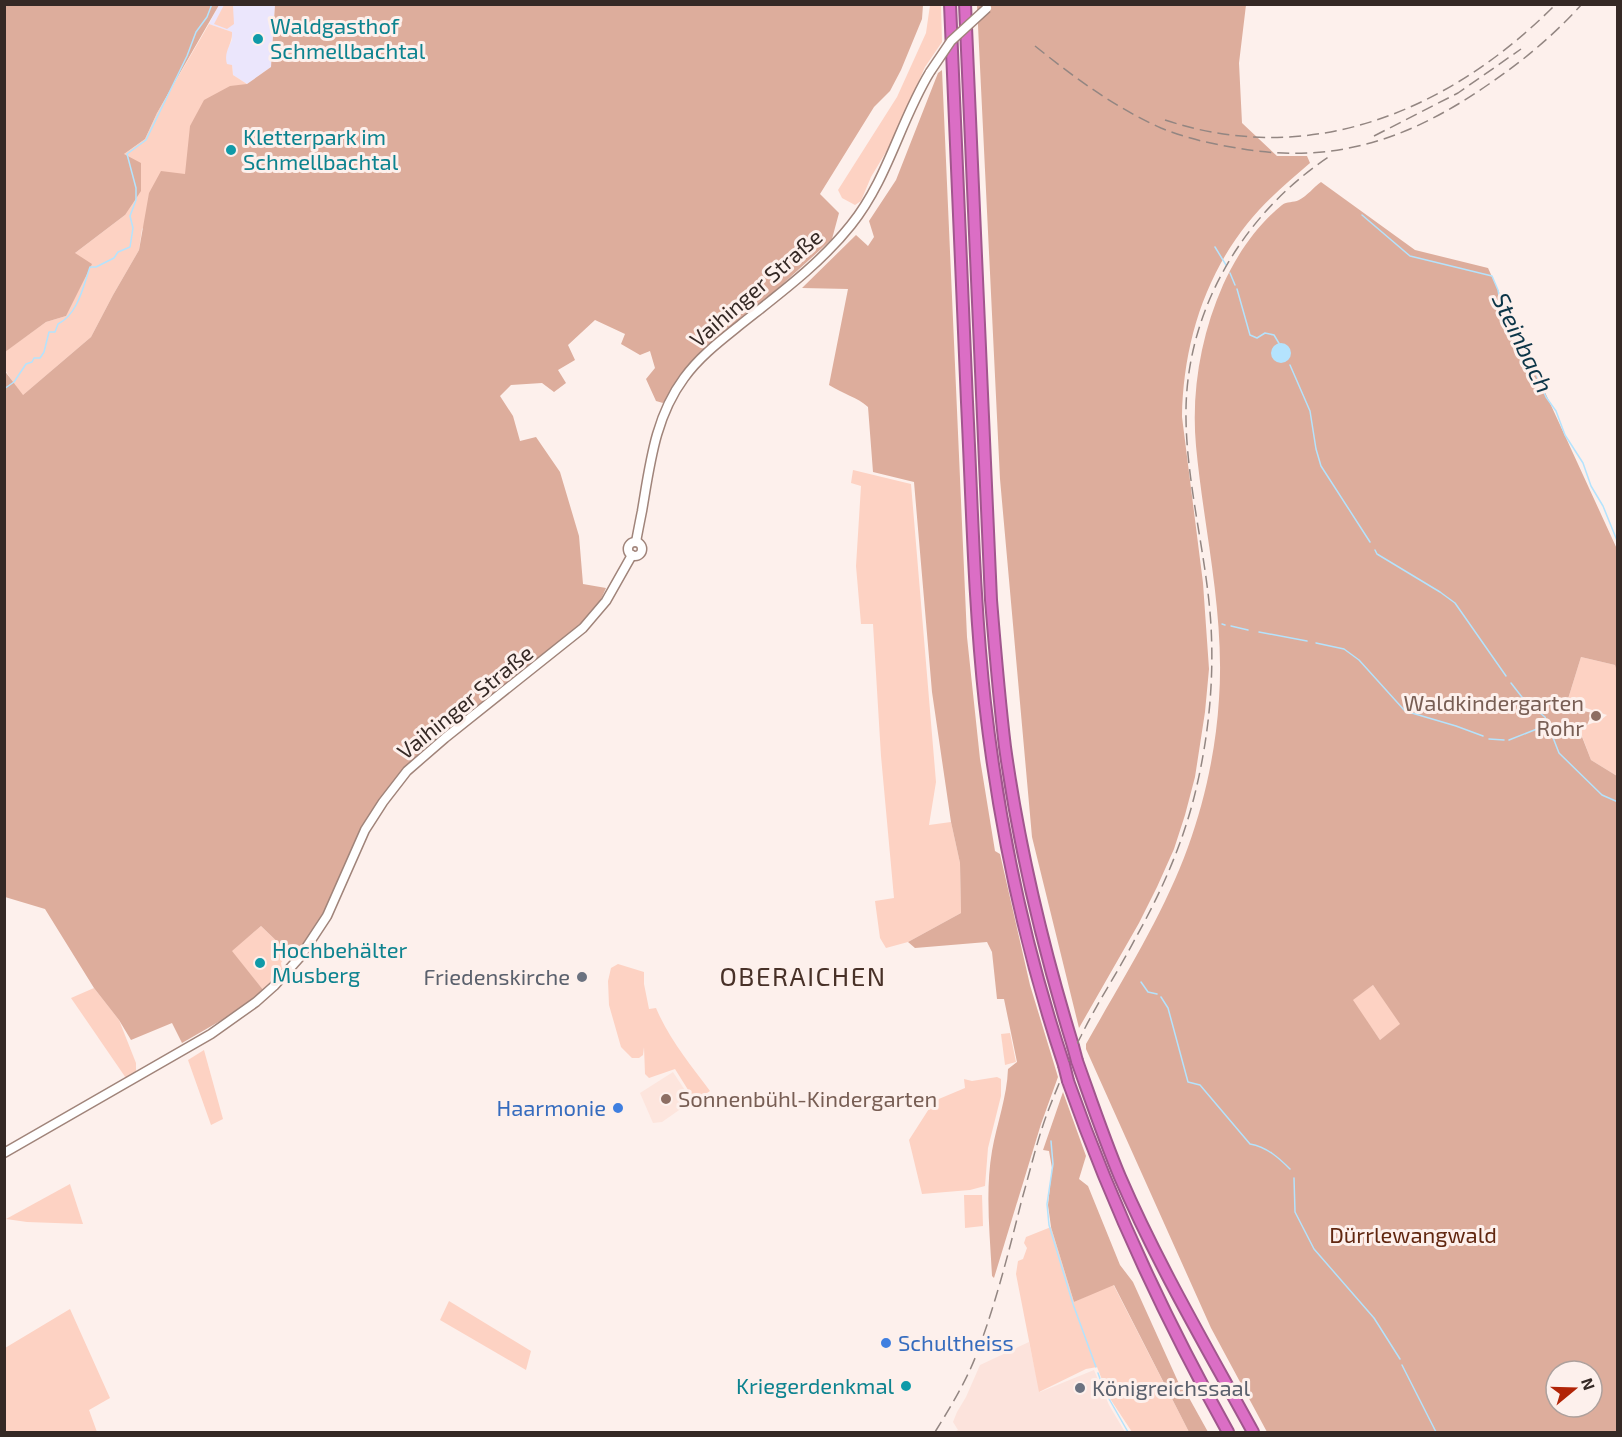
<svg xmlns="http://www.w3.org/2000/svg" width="1622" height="1437" font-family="'Exo 2',sans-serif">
	<rect width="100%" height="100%" fill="#fdf0ec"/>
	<path fill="#ebe6fc" d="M219 5H275L271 67 247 84 233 75 232 65H227L225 60V54L232 40V32L209 24Z"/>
	<path fill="#fce3dc" d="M1029 1342 1040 1392 1094 1370 1109 1405 1125 1432H954L958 1430 953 1422 957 1412 966 1397 980 1365Z"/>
	<path fill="#fde5dd" d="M673 1072 692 1101 662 1122 653 1123 640 1093Z"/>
	<g fill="#fdd2c3">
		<path d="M224 5 233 6 234 24 227 29 214 24Z"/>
		<path d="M930 5H941L942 42 925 67 892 142 871 177 861 201 855 205 842 198 838 190 897 97 926 33Z"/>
		<path d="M209 24 232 32C233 44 223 51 227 64L232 65 233 75 247 84 280 85 142 229 139 250 113 295 91 337 22 396 5 370 4 352 46 322 66 316 75 253 125 215 124 154 145 139 157 113Z"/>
		<path d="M853 470 911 484 936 782 929 825 951 822 960 863 961 913 908 942 886 948 880 938 875 901 894 898 881 756 873 624H861L856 566 861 486 851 483Z"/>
		<path d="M1581 657 1615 665 1618 671 1617 776 1591 760 1579 728 1601 720 1607 715 1577 705 1568 699Z"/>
		<path d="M261 926 288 952 281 963 283 974 264 991 231 951Z"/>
		<path d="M618 964 644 972V984L649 1009 656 1008C669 1039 690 1064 710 1091L695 1101 675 1069 649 1078 645 1074 644 1047 643 1055 639 1058H632L621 1047 609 1005 608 981 611 968Z"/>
		<path d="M1373 985 1401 1024 1380 1040 1352 1000Z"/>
		<path d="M94 988 119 1020 136 1063V1071L128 1081 71 998Z"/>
		<path d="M1010 1033 1016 1062 1005 1065 1001 1034Z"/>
		<path d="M204 1050 223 1119 211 1125 188 1060Z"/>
		<path d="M997 1077 1001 1079V1096L988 1148 985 1186 970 1190 922 1194 909 1140 934 1101 965 1088 964 1079 972 1081Z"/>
		<path d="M70 1184 83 1224 27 1222 6 1219Z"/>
		<path d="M964 1195H982L983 1226 965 1228Z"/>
		<path d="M1051 1227 1074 1302 1113 1284 1189 1432H1132L1109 1397 1097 1367 1086 1369 1039 1392 1016 1274 1018 1261 1023 1259 1027 1248 1024 1243 1026 1237Z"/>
		<path d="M449 1301 531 1351 526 1370 440 1320Z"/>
		<path d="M70 1309 110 1398 89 1410 97 1432H5V1348Z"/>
	</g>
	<g fill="#ddad9c" fill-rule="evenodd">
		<path d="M5 4 219 5 157 113 145 139 124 154 141 163V191L125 215 75 253 92 264 66 316 46 322 5 352Z"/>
		<path d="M275 5H923L922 19 901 70 890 91 874 107 820 194 839 213 832 239 679 379 663 403 656 401 646 379 655 368 650 351 640 355 621 344 625 334 595 320 568 345 575 360 558 370 566 383 554 392 542 383 511 385 500 396 513 416 520 441 536 437 560 472 579 536 583 584 606 588 598 606 584 623 387 790 323 916 305 944 288 952 261 926 232 951 264 991 234 1013 182 1043 172 1023 131 1040 119 1020 94 988 45 909 5 897 4 370 23 395 91 337 113 295 139 250 149 193 161 171 185 174 190 126 204 100 230 86 247 84 271 67Z"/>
		<path d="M977 5H1246L1239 63 1242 123 1277 156H1307L1310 163C1288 182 1265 201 1247 224 1203 279 1183 348 1182 417L1203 583 1209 669 1205 712 1195 777 1185 815 1174 849 1157 887 1139 923 1079 1028 1032 837 1000 479Z"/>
		<path d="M942 70 967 637 980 759 995 851 1000 854 1030 985 1058 1077 1041 1124 994 1278 992 1276C990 1235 985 1192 992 1151 997 1123 1007 1097 1008 1069L1017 1062 1004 999H997L992 952 987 942 915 948 908 942 961 913 960 863 951 822 932 692 914 482 873 472 868 407C857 397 843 394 829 385L848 289 802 288 856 235 868 246 874 237 869 221 896 180 938 73Z"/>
		<path d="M1321 182 1415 250 1488 268 1617 549V671L1615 665 1581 657 1568 699 1581 706 1580 710 1592 713 1587 725 1579 729 1591 760 1617 776V1432H1267L1211 1328 1086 1049V1044C1122 980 1163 916 1188 847 1205 800 1216 749 1219 699 1225 613 1204 531 1196 446 1191 391 1201 335 1223 285 1236 256 1256 226 1282 205 1287 201 1293 203 1299 200 1307 196 1314 187 1321 182ZM1373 985 1400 1024 1380 1040 1353 1000ZM1556 1371H1592V1407H1556Z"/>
		<path d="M1063 1092 1086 1156 1079 1179 1088 1186 1120 1265 1133 1282 1180 1386 1188 1396 1208 1432H1189L1114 1285 1074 1302 1051 1227 1048 1205 1052 1168 1049 1151 1043 1150Z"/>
	</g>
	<circle fill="#b4e3fd" cx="1281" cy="353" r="10"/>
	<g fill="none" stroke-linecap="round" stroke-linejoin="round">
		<g stroke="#b4e3fd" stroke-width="1.5">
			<path d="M1362 215 1410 256 1492 276 1498 290 1501 308 1518 337 1529 366 1536 374 1546 397 1556 411 1565 435 1583 463 1591 486 1603 506 1618 543"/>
			<path d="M1215 247 1226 265"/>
			<path d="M1230 273 1235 285"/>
			<path d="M1237 289 1250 335 1257 338 1265 333 1274 335 1280 345"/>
			<path d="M1290 365 1310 411 1316 449 1321 466 1370 542"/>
			<path d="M4 389 14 382 26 364 32 362 34 358H40L44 352 49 332H55L58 324C78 314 83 287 90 267H96L114 258 118 252 130 247 133 228 130 216 136 200V188L127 154 146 140 187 56 196 32 207 17 212 4"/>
			<path d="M1375 550 1377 554 1440 592 1455 603 1506 676"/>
			<path d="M1222 624 1225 625"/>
			<path d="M1231 626 1248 630"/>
			<path d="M1259 632 1307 641"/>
			<path d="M1316 643 1344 649 1359 660 1405 711 1456 726 1483 736"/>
			<path d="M1511 683 1525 701"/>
			<path d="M1530 705 1545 717 1559 753 1602 795 1618 802"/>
			<path d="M1489 739 1504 740"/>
			<path d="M1509 740 1547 725"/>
			<path d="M1141 982 1148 992 1157 994"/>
			<path d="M1161 997 1168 1008 1188 1082 1200 1085 1250 1144C1267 1147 1279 1158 1290 1169"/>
			<path d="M1051 1141 1053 1164 1047 1204 1049 1225 1073 1304 1096 1367"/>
			<path d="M1294 1178 1295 1212 1314 1249 1374 1318 1400 1359"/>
			<path d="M1402 1365 1436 1432"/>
			<path d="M1098 1373 1104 1390 1128 1432"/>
		</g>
		<defs>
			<g id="secondary">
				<path d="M636 542C638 531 640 521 642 511 650 464 655 417 684 378 699 357 720 341 740 325 779 294 820 264 851 225 888 179 900 121 930 72"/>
				<circle cx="635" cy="549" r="7"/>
				<path d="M4 1153 211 1034 256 1002 274 986 300 957 327 916 365 830 383 802 407 771 445 738 583 628 606 601 632 555"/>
			</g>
			<g id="highway">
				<path d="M950 4C956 137 962 270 967 402 972 503 974 603 985 703 999 826 1025 948 1064 1065"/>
				<path d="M965 4 991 600C995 649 999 698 1005 747 1019 848 1043 948 1073 1046"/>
				<path d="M1077 1061C1091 1100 1104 1139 1120 1177 1158 1265 1207 1348 1253 1432"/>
				<path d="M1068 1081C1111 1203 1165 1319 1228 1432"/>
			</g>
		</defs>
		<use href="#secondary" stroke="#a0847a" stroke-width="11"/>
		<use href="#highway" stroke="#a1568d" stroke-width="14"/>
		<use href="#secondary" stroke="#fff" stroke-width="8"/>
		<use href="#highway" stroke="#db6ec5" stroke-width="10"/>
		<g stroke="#938682" stroke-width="1.5" stroke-dasharray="12 6" stroke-linecap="butt">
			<path d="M1035 46C1075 78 1114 107 1161 128 1183 137 1207 143 1231 147 1331 166 1407 141 1489 84 1523 61 1554 35 1582 4"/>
			<path d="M1165 120C1312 169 1451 110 1556 4"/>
			<path d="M1374 136 1458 93 1521 49"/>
			<path d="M935 1432C950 1408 967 1380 977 1353 996 1303 1009 1251 1022 1199 1031 1168 1038 1136 1050 1106 1059 1083 1069 1059 1081 1036 1097 1003 1118 972 1135 939 1162 891 1185 839 1197 785 1209 733 1214 679 1211 626 1207 557 1187 488 1186 419 1184 313 1242 214 1330 156"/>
		</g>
		<defs>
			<path id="secondary-bridge" d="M930 72 951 41 987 8"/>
			<g id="highway-bridge">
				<path d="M1073 1046 1077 1061"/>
				<path d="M1064 1065 1068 1081"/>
			</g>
		</defs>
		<use href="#secondary-bridge" stroke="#a0847a" stroke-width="11" stroke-linecap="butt"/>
		<use href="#highway-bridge" stroke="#a1568d" stroke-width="14" stroke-linecap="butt"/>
		<use href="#secondary-bridge" stroke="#fff" stroke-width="8"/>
		<use href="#highway-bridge" stroke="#db6ec5" stroke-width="10"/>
	</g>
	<g fill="#0f9aa8" stroke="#fdf0ec" stroke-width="2">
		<circle cx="258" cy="39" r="6"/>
		<circle cx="231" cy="150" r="6"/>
		<circle cx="260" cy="963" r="6"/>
		<circle cx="906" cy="1386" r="6"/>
	</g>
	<g fill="#8d6e63" stroke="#fdf0ec" stroke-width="2">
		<circle cx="1596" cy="716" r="6"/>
		<circle cx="666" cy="1099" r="6"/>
	</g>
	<g fill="#6b7280" stroke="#fdf0ec" stroke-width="2">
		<circle cx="582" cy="977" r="6"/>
		<circle cx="1080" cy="1388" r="6"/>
	</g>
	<g fill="#3f7fe0" stroke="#fdf0ec" stroke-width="2">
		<circle cx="618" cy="1108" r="6"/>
		<circle cx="886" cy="1343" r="6"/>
	</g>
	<g text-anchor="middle" stroke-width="6" stroke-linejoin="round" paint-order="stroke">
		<g font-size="22" fill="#0d838f" stroke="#fdf0ec" text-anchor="start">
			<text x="270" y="34">Waldgasthof<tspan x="270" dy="25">Schmellbachtal</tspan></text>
			<text x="243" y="145">Kletterpark im<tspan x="243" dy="25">Schmellbachtal</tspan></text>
			<text x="272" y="958">Hochbehälter<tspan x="272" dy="25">Musberg</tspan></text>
			<text x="894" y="1394" text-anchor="end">Kriegerdenkmal</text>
		</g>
		<g font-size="22" fill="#352925" stroke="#fdf0ec">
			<text transform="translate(756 288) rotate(-41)" y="8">Vaihinger Straße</text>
			<text transform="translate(465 702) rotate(-39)" y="8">Vaihinger Straße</text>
		</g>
		<g font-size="22" fill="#785e54" stroke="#fdf0ec" text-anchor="end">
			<text x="1584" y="711">Waldkindergarten<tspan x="1584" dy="25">Rohr</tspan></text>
			<text x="678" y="1107" text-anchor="start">Sonnenbühl-Kindergarten</text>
		</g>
		<g font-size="22" fill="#5b616d" stroke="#fdf0ec" text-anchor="end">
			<text x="570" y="985">Friedenskirche</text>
			<text x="1092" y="1396" text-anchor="start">Königreichssaal</text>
		</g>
		<g font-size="22" fill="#366cbe" stroke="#fdf0ec" text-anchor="end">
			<text x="606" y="1116">Haarmonie</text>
			<text x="898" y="1351" text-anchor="start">Schultheiss</text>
		</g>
		<g font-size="22" fill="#612710" stroke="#fdf0ec">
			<text x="1413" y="1243">Dürrlewangwald</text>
		</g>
		<g font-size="24" font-style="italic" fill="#0c3547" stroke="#fdf0ec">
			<text transform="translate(1522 343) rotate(64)" y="8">Steinbach</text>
		</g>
		<g font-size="26" letter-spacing="1.5" fill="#483128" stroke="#fdf0ec">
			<text x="803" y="986">OBERAICHEN</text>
		</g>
	</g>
	<rect width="1622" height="1437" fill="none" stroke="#352925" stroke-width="12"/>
	<g transform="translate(1574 1389) rotate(71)"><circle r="28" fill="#fdf0ec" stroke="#ada09c" stroke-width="1.5"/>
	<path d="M0-4.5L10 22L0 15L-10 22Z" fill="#b12407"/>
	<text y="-9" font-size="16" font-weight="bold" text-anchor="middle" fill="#352925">N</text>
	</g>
</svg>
